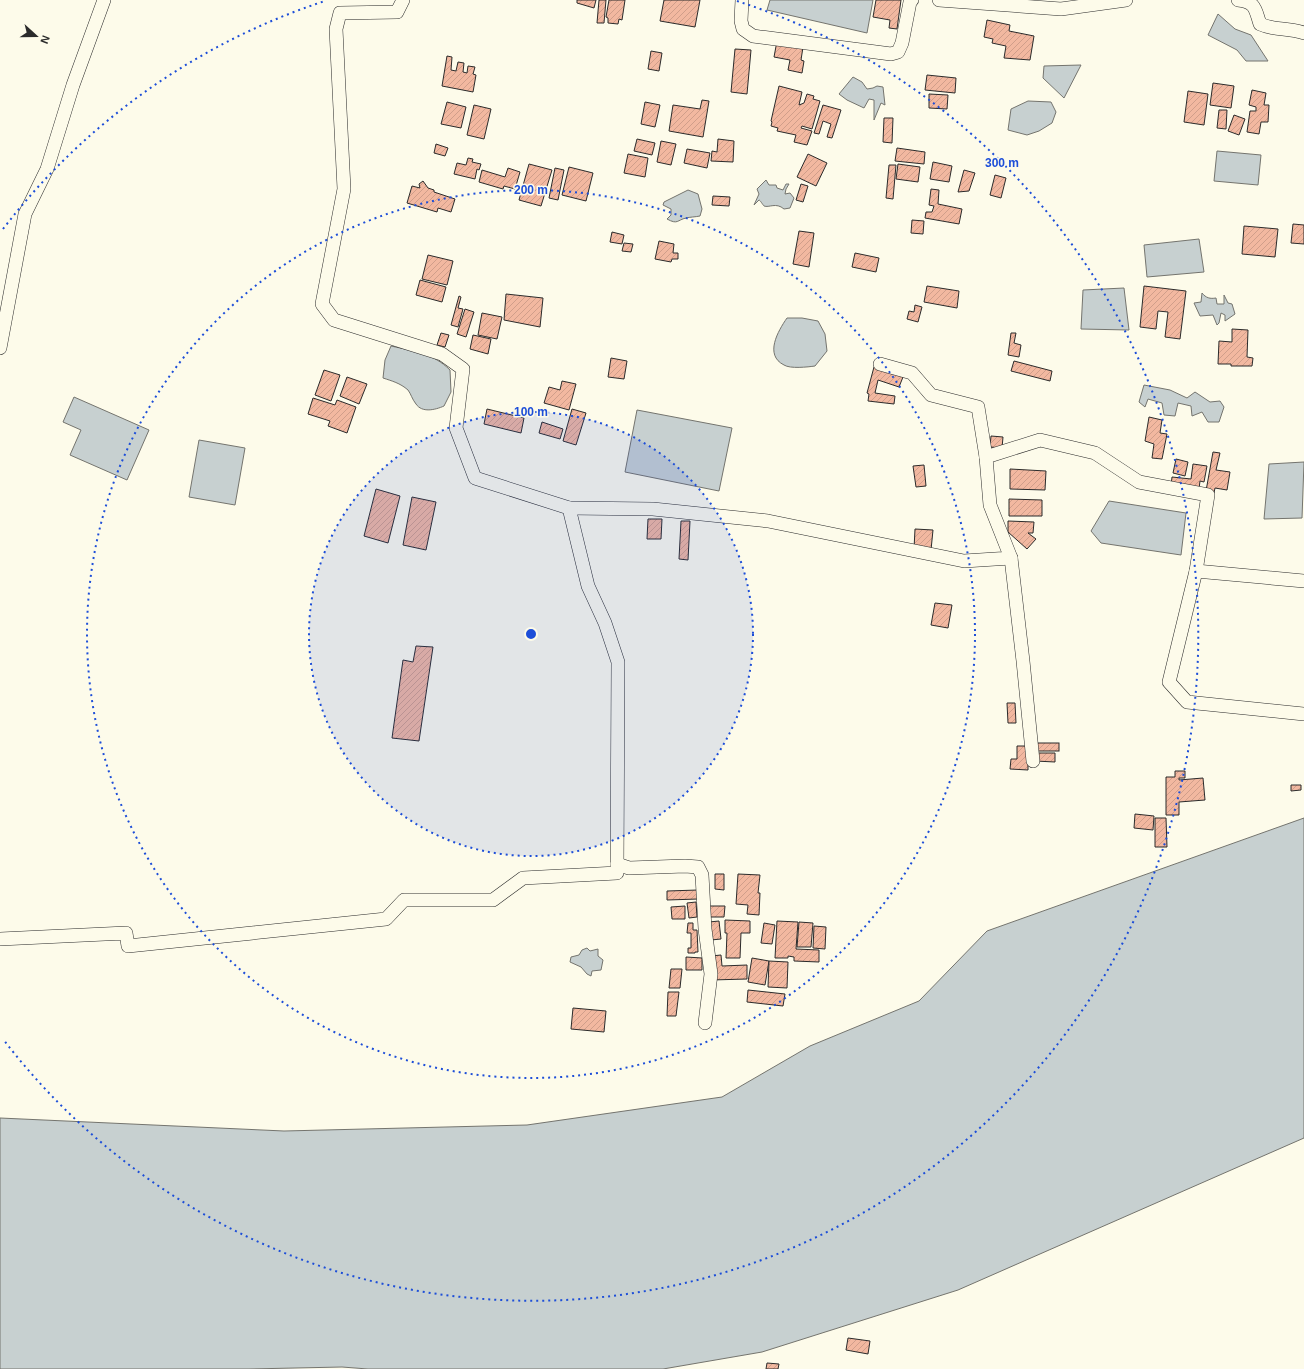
<svg xmlns="http://www.w3.org/2000/svg" width="1304" height="1369" font-family="Helvetica,sans-serif">
	<defs>
		<pattern id="building-hatch" width="6" height="6" patternUnits="userSpaceOnUse"><rect width="6" height="6" fill="#f2b8a0"/><path d="M-1 1l2-2M0 6l6-6M5 7l2-2" fill="none" stroke="#d09e8a"/></pattern>
	</defs>
	<rect width="100%" height="100%" fill="#fdfbea"/>
	<g fill="#c7d0d0" stroke="#74746e">
		<path d="M770 0H873L867 33 767 10Z"/>
		<path d="M1218 14 1235 29 1251 35 1268 61H1246L1237 50 1208 35Z"/>
		<path d="M1081 65 1064 98 1043 78 1044 66Z"/>
		<path d="M853 77 862 82 867 89 873 88 877 86 883 87 885 105 881 103 874 120V100L869 99 864 108 847 100 839 94Z"/>
		<path d="M1028 101 1051 102 1056 112 1052 123 1039 131 1027 135 1008 130 1011 109Z"/>
		<path d="M1217 151 1261 155 1258 185 1214 181Z"/>
		<path d="M766 180 769 185H776L777 188 783 190 786 184H789L786 189 785 194 790 193 794 198 790 208 784 209C776 202 769 208 764 206 763 205 760 200 759 200L754 205 759 194 757 189Z"/>
		<path d="M688 190 698 194 702 209 700 216C695 217 690 217 686 218 677 220 678 225 667 219L671 215V209L663 205 664 202Z"/>
		<path d="M1199 239 1204 272 1147 277 1144 245Z"/>
		<path d="M1124 288 1129 330 1081 329 1083 290Z"/>
		<path d="M1202 293C1206 298 1210 299 1216 298L1217 304H1224V295L1228 303 1232 304 1235 314 1225 321V315L1221 313 1219 323 1217 325 1213 315 1200 316 1194 303 1201 302Z"/>
		<path d="M787 318H802L818 321 825 334 827 351 815 366C808 367 790 369 784 365 764 355 778 331 787 318Z"/>
		<path d="M391 346C413 351 433 353 450 370L451 392 444 406C435 410 422 413 416 404 412 399 411 394 408 390 400 383 392 381 383 378L385 360Z"/>
		<path d="M1144 385 1170 390 1187 398 1195 392 1210 402 1220 401 1224 407 1219 422H1208L1202 412 1192 416 1191 406 1178 403 1175 416 1164 415 1162 403 1148 399 1145 407 1139 402Z"/>
		<path d="M74 397 149 430 127 480 70 455 81 430 63 422Z"/>
		<path d="M637 410 732 428 719 491 625 472Z"/>
		<path d="M199 440 245 448 235 505 189 497Z"/>
		<path d="M1304 462 1302 518 1264 519 1269 464Z"/>
		<path d="M1109 501 1186 513 1181 555 1101 543 1091 531Z"/>
		<path d="M1304 818V1138L958 1290 762 1352 663 1369H368L342 1367 249 1369H0V1118L284 1131 527 1125 722 1097 810 1046 919 1001 987 931Z"/>
		<path d="M587 948 590 951 598 949V956L603 960 601 970 592 971 591 976 587 974 581 967 570 962 571 957 579 955 582 950Z"/>
	</g>
	<g fill="url(#building-hatch)" stroke="#2b2b2b">
		<path d="M577 0H596L594 8 577 3Z"/>
		<path d="M599 0H606L604 23H597Z"/>
		<path d="M609 0H625L622 20 619 19 618 24 608 23V18L606 17Z"/>
		<path d="M664 0H700L695 27 660 21Z"/>
		<path d="M876 0H901L897 29 889 28 890 20 873 17Z"/>
		<path d="M987 20 1010 25 1009 31 1034 36 1030 60 1004 58 1006 46 992 43 993 39 984 37Z"/>
		<path d="M777 41 803 47 801 60 804 61 802 73 788 70 790 60 774 57Z"/>
		<path d="M735 49 751 50 747 94 731 92Z"/>
		<path d="M651 51 662 53 659 71 648 69Z"/>
		<path d="M447 56 452 57 451 70 456 71 458 62 464 63 463 72 467 73 468 66 475 67 473 74 476 75 473 92 442 86Z"/>
		<path d="M927 75 956 78 955 93 925 90Z"/>
		<path d="M1213 83 1234 86 1231 108 1210 105Z"/>
		<path d="M779 86 802 92 799 105 804 103 807 94 814 96 813 99 820 101 812 129 802 126 801 128 812 131 807 145 794 142 796 135 777 131 778 128 771 126 772 122 771 121Z"/>
		<path d="M1252 90 1266 93 1264 105H1269L1268 122H1261L1259 134 1247 132 1250 111H1256V107L1249 105Z"/>
		<path d="M1188 91 1208 94 1204 125 1184 122Z"/>
		<path d="M929 94 948 95 947 109 929 108Z"/>
		<path d="M702 100 709 101 703 137 669 131 673 105 700 109Z"/>
		<path d="M447 102 466 107 461 128 441 124Z"/>
		<path d="M645 102 660 105 655 127 641 124Z"/>
		<path d="M474 105 491 109 484 139 467 135Z"/>
		<path d="M823 105 841 110 832 138 827 137 831 124 823 121 819 134 814 133Z"/>
		<path d="M1219 110H1227L1226 129 1217 128Z"/>
		<path d="M1234 115 1245 119 1239 135 1228 131Z"/>
		<path d="M884 118H893L892 143 883 142Z"/>
		<path d="M637 139 655 143 652 155 634 151Z"/>
		<path d="M718 139 734 141 733 162 711 161 712 151 717 152Z"/>
		<path d="M661 141 676 144 671 165 657 162Z"/>
		<path d="M436 144 448 148 445 156 434 153Z"/>
		<path d="M897 148 925 152 924 164 895 161Z"/>
		<path d="M687 149 710 153 707 168 684 163Z"/>
		<path d="M628 154 648 158 645 177 624 173Z"/>
		<path d="M808 154 827 163 816 186 797 177Z"/>
		<path d="M468 158 473 159 472 162 481 164 479 170 477 169 475 179 454 174 457 163 466 165Z"/>
		<path d="M933 162 952 166 949 182 930 179Z"/>
		<path d="M529 164 552 170 541 206 519 200Z"/>
		<path d="M898 164 920 167 918 182 896 179Z"/>
		<path d="M889 165H896L893 199 886 198Z"/>
		<path d="M569 167 593 173 586 201 562 195Z"/>
		<path d="M508 168 520 172 515 189 504 186 503 189 479 182 482 170 505 177Z"/>
		<path d="M555 168 564 170 558 200 549 198Z"/>
		<path d="M964 170 975 173 969 191 958 192Z"/>
		<path d="M995 175 1006 178 1001 198 990 195Z"/>
		<path d="M423 181 428 188 434 190V192L455 199 451 212 438 208 437 212 407 203 412 186 420 188 419 184Z"/>
		<path d="M801 184 808 186 803 202 796 200Z"/>
		<path d="M931 189 939 190 938 204 962 209 959 224 925 218 926 212H932L934 206 929 205Z"/>
		<path d="M713 196 730 197 729 206 712 205Z"/>
		<path d="M912 220 924 221 923 234 911 233Z"/>
		<path d="M1293 224 1304 225V244L1291 243Z"/>
		<path d="M1244 226 1278 229 1275 257 1242 254Z"/>
		<path d="M799 231 814 233 809 267 793 264Z"/>
		<path d="M612 232 624 235 622 244 610 242Z"/>
		<path d="M659 241 674 244 673 253H678V259H672L671 262 655 259Z"/>
		<path d="M624 243 633 244 631 252 622 251Z"/>
		<path d="M855 253 879 258 876 272 852 267Z"/>
		<path d="M428 255 453 261 447 285 422 279Z"/>
		<path d="M420 280 446 287 442 302 416 295Z"/>
		<path d="M927 286 959 291 957 308 924 302Z"/>
		<path d="M1144 286 1186 291 1180 339 1165 337 1168 312 1158 311 1156 329 1140 327Z"/>
		<path d="M506 294 543 298 540 327 504 320Z"/>
		<path d="M459 296 461 297 458 308 463 309 458 327 451 325Z"/>
		<path d="M915 305 922 307 918 322 907 319 909 311 914 312Z"/>
		<path d="M465 309 474 312 466 337 457 334Z"/>
		<path d="M482 313 502 317 497 339 478 335Z"/>
		<path d="M1232 329 1248 330 1247 357 1253 358 1252 366H1231V364H1218L1219 341 1232 342Z"/>
		<path d="M441 333 449 335 445 347 437 345Z"/>
		<path d="M1011 333H1016L1014 343 1021 345 1019 357 1008 355Z"/>
		<path d="M473 335 491 339 488 354 470 349Z"/>
		<path d="M611 358 627 361 624 379 608 377Z"/>
		<path d="M1014 361 1052 371 1050 381 1011 371Z"/>
		<path d="M874 367 903 377 899 387 878 380 875 393 895 396 894 404 868 401 869 394 867 393Z"/>
		<path d="M324 370 340 375 331 401 315 395Z"/>
		<path d="M347 377 367 384 359 404 340 396Z"/>
		<path d="M562 381 576 384 569 410 544 403 549 387 560 390Z"/>
		<path d="M313 398 335 405 337 400 356 407 347 433 328 426 330 421 308 414Z"/>
		<path d="M487 409 524 418 521 433 484 424Z"/>
		<path d="M572 409 586 413 576 445 563 441Z"/>
		<path d="M1149 417 1162 420 1160 433 1167 434 1162 459 1152 458 1154 444 1145 441Z"/>
		<path d="M542 422 563 429 560 439 539 433Z"/>
		<path d="M991 436 1003 437 1002 448 990 447Z"/>
		<path d="M1213 452 1220 453 1216 470 1230 472 1227 490 1215 488 1214 493 1206 491Z"/>
		<path d="M1176 459 1188 462 1185 476 1173 473Z"/>
		<path d="M1193 464 1207 466 1204 482 1200 481 1199 489 1171 486 1172 477 1191 479Z"/>
		<path d="M924 465 926 486 916 487 913 466Z"/>
		<path d="M1010 469 1046 471 1045 490 1010 489Z"/>
		<path d="M376 489 400 496 388 543 364 536Z"/>
		<path d="M412 497 436 502 426 550 403 545Z"/>
		<path d="M1009 499 1042 500V516H1009Z"/>
		<path d="M648 519H662L661 539H647Z"/>
		<path d="M681 521H690L688 560 679 559Z"/>
		<path d="M1008 521 1034 522 1033 533H1028L1036 539 1027 549 1008 532Z"/>
		<path d="M915 529 933 530 931 550 914 549Z"/>
		<path d="M935 603 952 605 948 628 931 625Z"/>
		<path d="M416 646 433 647 419 741 392 738 403 660 413 662Z"/>
		<path d="M1007 703H1015L1016 723H1008Z"/>
		<rect x="1037" y="743" width="22" height="8"/>
		<path d="M1017 746H1028V770L1010 769 1011 759H1017Z"/>
		<path d="M1036 753H1055V762L1035 761Z"/>
		<path d="M1175 771H1185V778H1179V780L1203 778 1205 800 1179 802V815H1166V777H1175Z"/>
		<path d="M1291 785H1301V790L1291 791Z"/>
		<path d="M1135 814 1154 816 1153 830 1134 828Z"/>
		<path d="M1155 818H1166L1167 847H1155Z"/>
		<path d="M715 874H724V890L715 889Z"/>
		<path d="M738 874 760 875 758 893H760L759 915 747 914 748 905 736 904Z"/>
		<path d="M698 890V899L667 900V891Z"/>
		<path d="M696 902 697 917 689 918 687 903Z"/>
		<path d="M685 906V919H672L671 907Z"/>
		<path d="M706 906H725L724 917H706Z"/>
		<path d="M725 920 750 921V933H741L740 958H726L727 933H725Z"/>
		<path d="M719 921 721 939 711 940 709 922Z"/>
		<path d="M777 921 798 922 796 949 819 950V962L794 961V957L788 956V958H775Z"/>
		<path d="M799 922 813 923 811 947H797Z"/>
		<path d="M688 923H693V930H697L698 952H695V953H688V948H691V933H687Z"/>
		<path d="M764 923 775 925 772 944 761 943Z"/>
		<path d="M814 926 826 927 825 949 813 948Z"/>
		<path d="M721 955 722 966 747 965V979L711 980V956Z"/>
		<path d="M686 957 702 958V970H686Z"/>
		<path d="M752 958 769 961 765 985 748 982Z"/>
		<path d="M769 961 788 962 787 988 768 987Z"/>
		<path d="M671 969H682L680 988H669Z"/>
		<path d="M748 990 785 994 783 1006 747 1002Z"/>
		<path d="M668 992H679L676 1016H667Z"/>
		<path d="M573 1008 606 1011 604 1032 571 1029Z"/>
		<path d="M848 1338 870 1341 868 1354 846 1350Z"/>
		<path d="M767 1363 779 1364 778 1369H766Z"/>
	</g>
	<g fill="none" stroke-linecap="round" stroke-linejoin="round">
		<defs>
			<g id="minor">
				<path d="M742 0 741 21 743 29 753 36 891 54 898 52 902 43 910 2 912 0"/>
				<path d="M939 0 1061 9 1126 0"/>
				<path d="M1238 0C1256 2 1255 9 1260 24 1275 31 1288 27 1304 33"/>
				<path d="M0 348 25 214 47 169 73 85 104 0"/>
				<path d="M986 457 1040 440 1095 453 1139 482 1208 495 1196 571"/>
				<path d="M569 508 653 509 768 521 964 561 1011 558 990 505 986 457 978 407 931 395 912 373 880 364"/>
				<path d="M1011 558 1023 661 1033 761"/>
				<path d="M1304 581 1196 571 1169 682 1187 702 1304 714"/>
				<path d="M617 864 629 868 685 866 698 867 702 875 705 929 711 974 705 1023"/>
				<path d="M0 939 126 933 128 946 386 919 404 900H493L523 878 617 873 618 662 605 623 588 586 569 508 475 478 456 428 463 369 442 354 334 320 322 304 344 189 336 29 340 13 397 12 403 0"/>
			</g>
		</defs>
		<use href="#minor" stroke="#2b2b2b" stroke-width="14"/>
		<use href="#minor" stroke="#fdfbea" stroke-width="13"/>
	</g>
	<circle cx="531" cy="634" r="222" fill="#1d4ed8" fill-opacity=".12"/>
	<g fill="none" stroke="#1d4ed8" stroke-width="2" stroke-dasharray="2 4">
		<circle cx="531" cy="634" r="222"/>
		<circle cx="531" cy="634" r="444"/>
		<path d="M3 229A666 666 0 0 1 325 1M737 1A666 666 0 1 1 3 1039"/>
	</g>
	<circle cx="531" cy="634" r="6" fill="#1d4ed8" stroke="#fdfbea" stroke-width="2"/>
	<g font-size="12" text-anchor="middle" font-weight="bold" fill="#1d4ed8" stroke="#fdfbea" stroke-width="3" stroke-linejoin="round" paint-order="stroke">
		<text x="1002" y="167">300 m</text>
		<text x="531" y="194">200 m</text>
		<text x="531" y="416">100 m</text>
	</g>
	<g transform="translate(36 36) rotate(111)" stroke="#fdfbea" stroke-width="3" paint-order="stroke">
	<path d="M0-3L7 15L0 10L-7 15Z" fill="#2b2b2b"/>
	<text y="-6" font-size="11" font-weight="bold" text-anchor="middle" fill="#2b2b2b">N</text>
	</g>
</svg>
